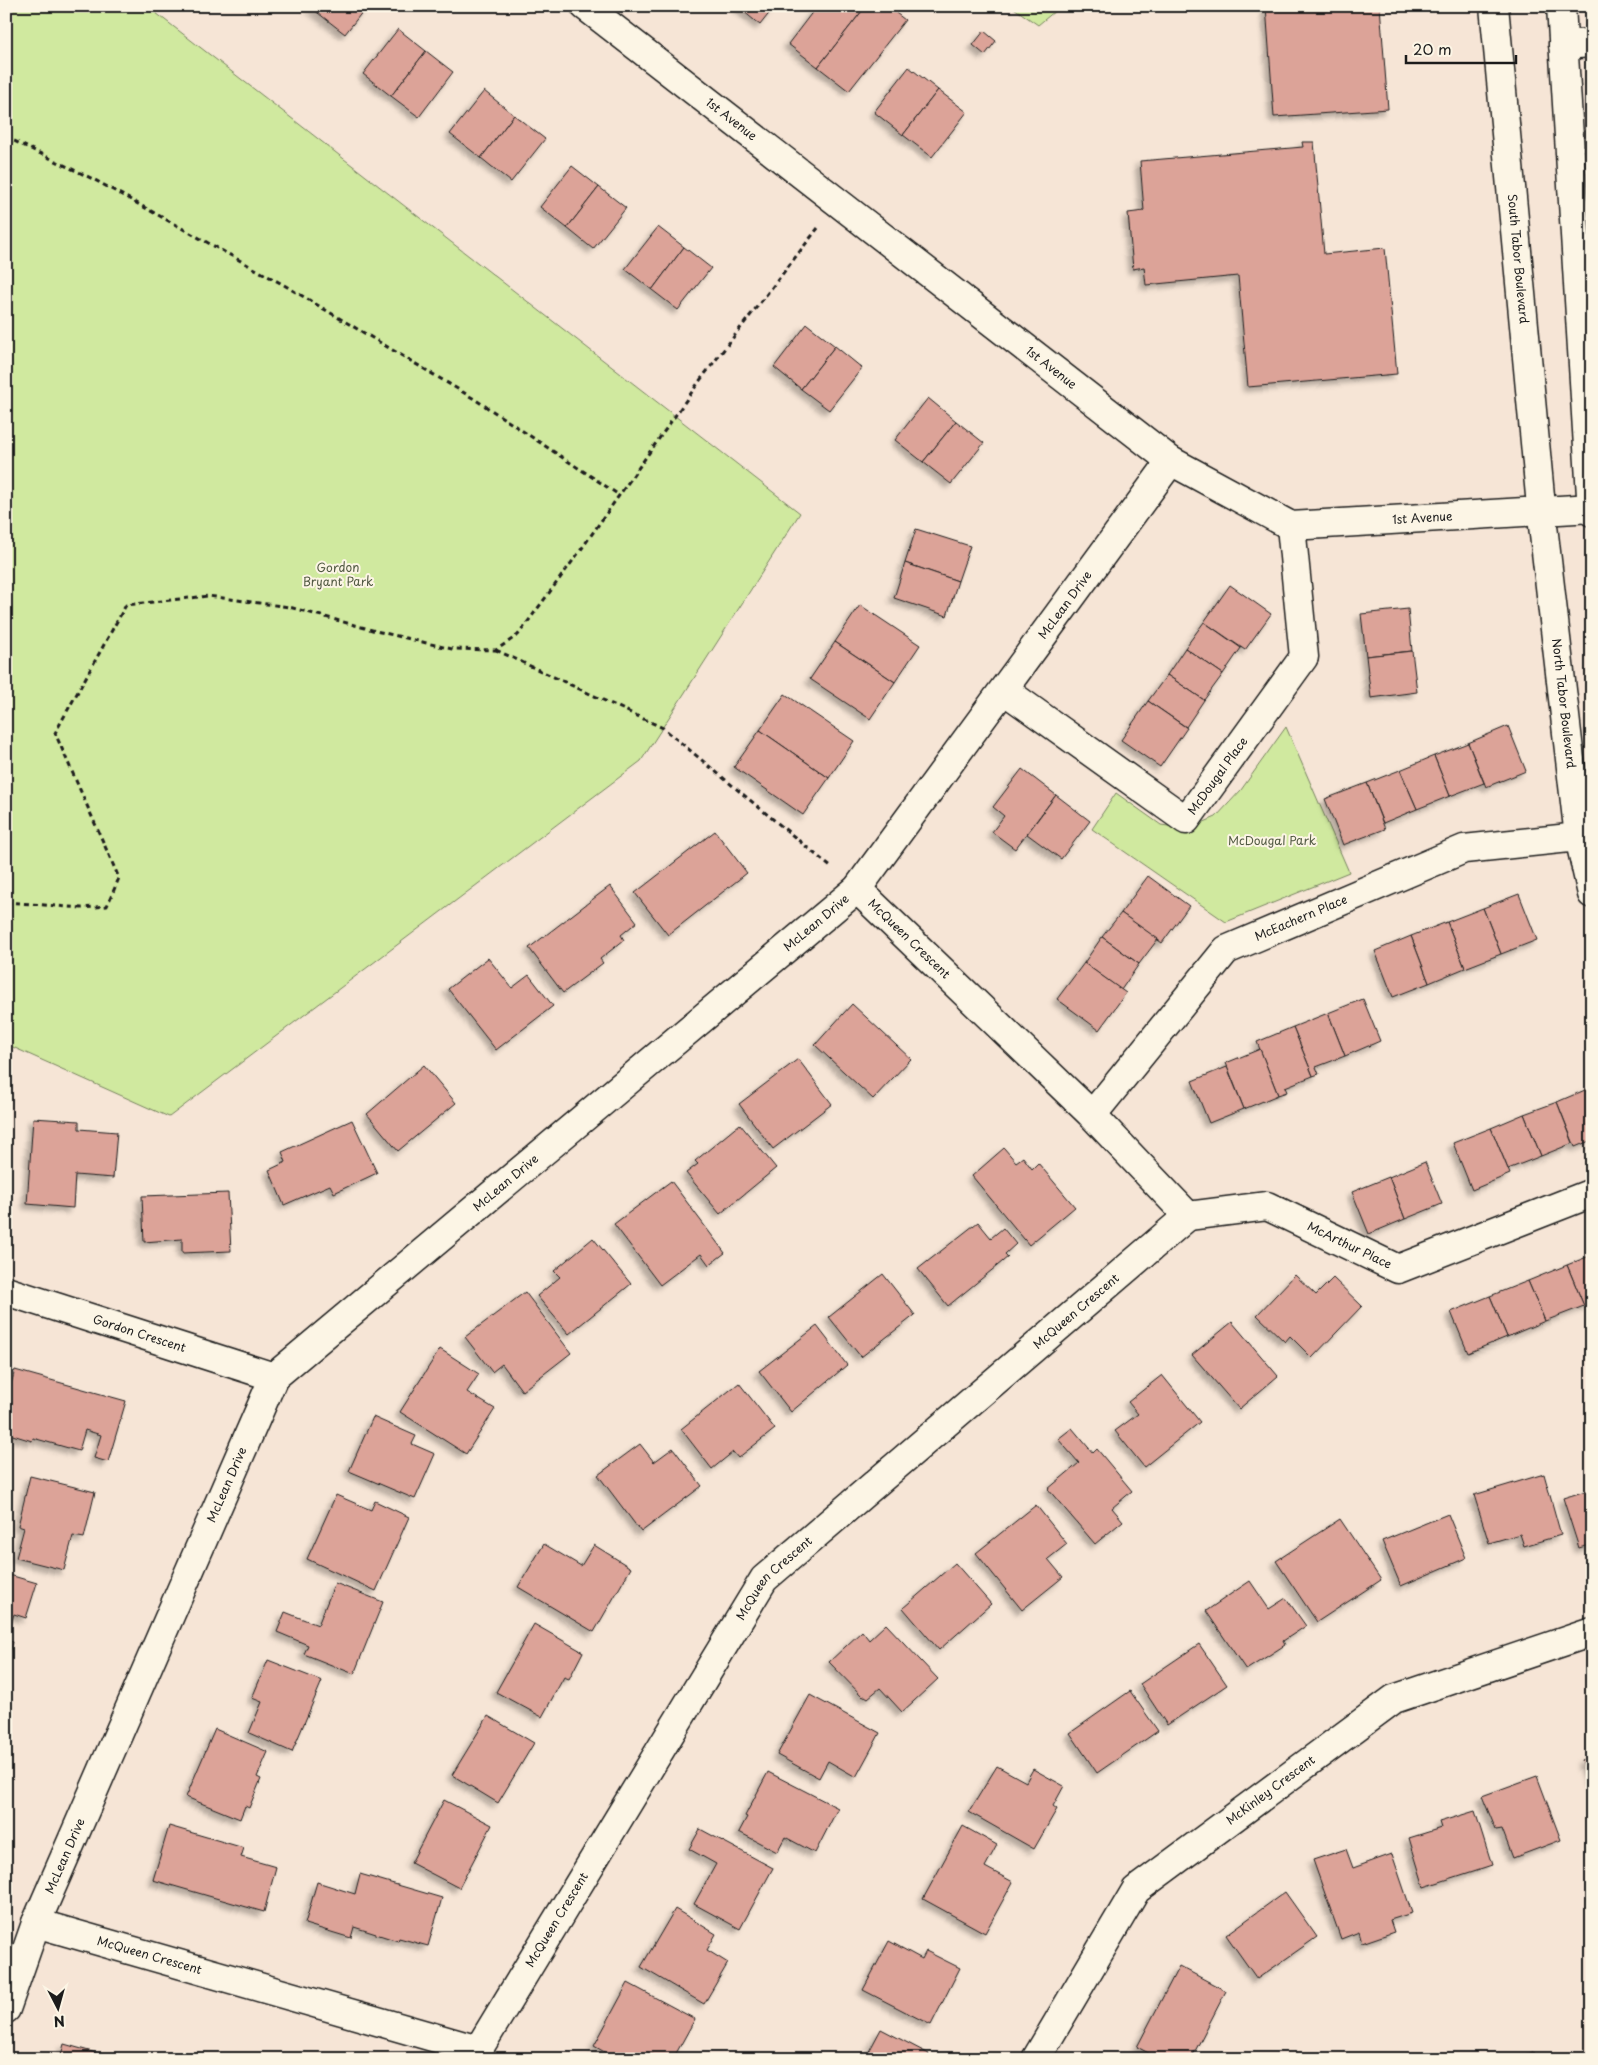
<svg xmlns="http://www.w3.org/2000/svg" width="1598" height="2065" font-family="'Playpen Sans',sans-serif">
	<defs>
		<filter id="shadow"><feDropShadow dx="-4.5" dy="4.5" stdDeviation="2.5" flood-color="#0004"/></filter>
	</defs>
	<rect width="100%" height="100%" fill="#f6e5d6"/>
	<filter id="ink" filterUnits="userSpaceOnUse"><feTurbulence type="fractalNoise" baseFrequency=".02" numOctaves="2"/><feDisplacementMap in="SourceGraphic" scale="10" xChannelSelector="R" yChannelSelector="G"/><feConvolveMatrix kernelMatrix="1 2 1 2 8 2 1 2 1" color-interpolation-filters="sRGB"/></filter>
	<g filter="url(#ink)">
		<g fill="#d0e99f" stroke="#76825e">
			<path d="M6 6H147L800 513 641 761 169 1117 6 1044Z"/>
			<path d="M1011 6H1061L1038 25Z"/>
			<path d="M1286 727 1349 872 1226 922 1092 829 1116 793 1161 825 1182 828 1197 825 1216 817 1241 790Z"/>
		</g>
		<g fill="#dca398" stroke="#1c1c1c" filter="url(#shadow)">
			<path d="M309 6H323L318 13Z"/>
			<path d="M323 6H367L345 34 318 13Z"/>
			<path d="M737 6H775L760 25Z"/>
			<path d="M817 6H866L818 67 788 44Z"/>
			<path d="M866 6H887L905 20 849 91 818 67Z"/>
			<path d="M1266 6H1380L1388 109 1274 117Z"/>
			<path d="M398 29 426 51 391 96 363 74Z"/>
			<path d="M984 31 996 41 985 55 973 45Z"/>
			<path d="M426 51 453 72 419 117 391 96Z"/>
			<path d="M909 67 938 90 903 135 874 112Z"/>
			<path d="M938 90 967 112 932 157 903 135Z"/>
			<path d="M484 91 514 115 481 158 450 134Z"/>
			<path d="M514 115 545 139 511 182 481 158Z"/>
			<path d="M1302 142H1314L1324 254 1385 248 1397 374 1248 387 1238 276 1146 285 1144 267 1133 269 1128 213 1144 211 1140 161 1303 147Z"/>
			<path d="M572 166 599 187 567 228 540 207Z"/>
			<path d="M599 187 626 208 593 249 567 228Z"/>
			<path d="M658 227 684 247 652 290 625 269Z"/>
			<path d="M684 247 711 268 678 310 652 290Z"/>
			<path d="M807 324 835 346 801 389 774 367Z"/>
			<path d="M835 346 862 368 829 410 801 389Z"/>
			<path d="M928 398 956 421 923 462 895 440Z"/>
			<path d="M956 421 984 443 951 484 923 462Z"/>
			<path d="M916 529 970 546 958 581 905 563Z"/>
			<path d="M905 563 958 581 947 616 894 598Z"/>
			<path d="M1230 585 1271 614 1245 650 1204 622Z"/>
			<path d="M860 605 920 645 895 682 835 642Z"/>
			<path d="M1408 609 1412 651 1366 656 1361 614Z"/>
			<path d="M1204 622 1241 648 1223 674 1185 648Z"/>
			<path d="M835 642 895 682 870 719 810 679Z"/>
			<path d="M1185 648 1223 674 1204 700 1167 675Z"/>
			<path d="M1412 651 1417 692 1371 698 1366 656Z"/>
			<path d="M1167 675 1204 700 1186 727 1148 701Z"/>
			<path d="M785 694 854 741 829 778 760 730Z"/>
			<path d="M1148 701 1187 728 1160 767 1121 740Z"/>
			<path d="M1508 726 1526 771 1486 787 1468 743Z"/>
			<path d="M760 730 829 778 803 815 734 767Z"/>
			<path d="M1468 743 1484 783 1450 796 1434 756Z"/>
			<path d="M1434 756 1450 796 1417 809 1400 770Z"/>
			<path d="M1022 769 1056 795 1015 849 992 832 1004 816 993 807Z"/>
			<path d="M1400 770 1417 809 1383 823 1367 783Z"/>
			<path d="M1367 783 1385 829 1343 845 1325 799Z"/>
			<path d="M1056 795 1090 821 1061 859 1027 834Z"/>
			<path d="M715 831 747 873 668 935 635 893Z"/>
			<path d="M1148 876 1189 906 1162 943 1121 913Z"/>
			<path d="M610 886 637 922 621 935 624 940 600 959 603 963 563 993 529 948Z"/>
			<path d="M1519 894 1537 940 1501 954 1483 908Z"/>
			<path d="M1483 908 1501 954 1465 968 1447 922Z"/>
			<path d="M1121 913 1158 939 1139 964 1102 937Z"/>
			<path d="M1447 922 1465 968 1429 983 1411 936Z"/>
			<path d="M1411 936 1429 983 1393 997 1375 951Z"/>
			<path d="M1102 937 1139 964 1121 990 1084 963Z"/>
			<path d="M488 958 512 988 529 975 553 1006 496 1050 448 989Z"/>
			<path d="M1084 963 1126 993 1099 1030 1057 999Z"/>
			<path d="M1363 999 1380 1041 1345 1056 1328 1013Z"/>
			<path d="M852 1004 911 1059 873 1099 815 1045Z"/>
			<path d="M1328 1013 1345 1056 1316 1067 1319 1074 1313 1076 1293 1027Z"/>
			<path d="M1293 1027 1313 1076 1285 1087 1287 1092 1278 1095 1257 1042Z"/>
			<path d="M1260 1049 1278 1095 1244 1109 1226 1063Z"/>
			<path d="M798 1059 832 1104 773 1149 739 1104Z"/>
			<path d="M424 1065 456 1103 398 1151 367 1114Z"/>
			<path d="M1227 1067 1244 1109 1209 1123 1192 1081Z"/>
			<path d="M1592 1087V1140L1575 1147 1557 1102Z"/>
			<path d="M1557 1102 1573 1143 1541 1156 1524 1114Z"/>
			<path d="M6 1111 9 1141H6Z"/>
			<path d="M1524 1114 1541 1156 1508 1169 1491 1128Z"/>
			<path d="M33 1118 79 1121V1129L117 1132 113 1178 75 1175 73 1208 27 1204Z"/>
			<path d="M352 1120 377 1173 334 1193 330 1185 284 1205 269 1170 286 1162 282 1152Z"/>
			<path d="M740 1124 776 1168 720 1214 686 1173 698 1164 695 1161Z"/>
			<path d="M1491 1128 1510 1174 1472 1190 1453 1143Z"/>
			<path d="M1004 1148 1016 1162 1023 1157 1032 1169 1038 1163 1075 1207 1029 1245 972 1176Z"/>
			<path d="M1425 1162 1442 1204 1405 1219 1389 1177Z"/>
			<path d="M1389 1177 1405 1219 1369 1234 1352 1192Z"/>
			<path d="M671 1181 725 1253 709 1265 701 1254 660 1285 614 1224Z"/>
			<path d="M228 1193 231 1251 182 1253V1239L144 1242 142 1196Z"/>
			<path d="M978 1222 991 1238 1003 1228 1016 1244 1005 1254 1008 1257 948 1306 918 1269Z"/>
			<path d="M593 1238 631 1284 569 1334 537 1296 560 1277 554 1271Z"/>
			<path d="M1592 1255V1302L1584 1306 1567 1265Z"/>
			<path d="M1567 1265 1584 1306 1545 1321 1528 1281Z"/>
			<path d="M883 1274 915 1315 861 1357 829 1317Z"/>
			<path d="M1295 1275 1316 1295 1333 1278 1362 1306 1312 1358 1290 1336 1285 1342 1257 1315Z"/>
			<path d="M1528 1281 1545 1321 1507 1337 1490 1296Z"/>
			<path d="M525 1292 571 1353 522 1391 502 1364 492 1372 465 1337Z"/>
			<path d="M1490 1296 1507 1337 1468 1353 1451 1312Z"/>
			<path d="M1232 1322 1278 1376 1239 1409 1192 1355Z"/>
			<path d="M817 1326 847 1365 791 1412 759 1371Z"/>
			<path d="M440 1349 479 1374 467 1392 495 1409 466 1454 400 1412Z"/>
			<path d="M15 1370 126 1401 108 1462 94 1458 101 1435 85 1430 79 1451 33 1438 32 1441 6 1433V1401Z"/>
			<path d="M1162 1375 1200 1422 1144 1467 1115 1431 1138 1414 1128 1402Z"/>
			<path d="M739 1383 775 1429 738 1458 733 1452 712 1469 681 1429Z"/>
			<path d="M373 1417 416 1436 412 1444 435 1454 415 1499 349 1471Z"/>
			<path d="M1072 1428 1093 1453 1097 1449 1132 1491 1112 1508 1123 1521 1095 1544 1048 1489 1079 1463 1058 1439Z"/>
			<path d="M640 1444 654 1462 673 1448 702 1486 641 1532 598 1475Z"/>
			<path d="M1544 1474 1561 1535 1524 1546 1520 1534 1489 1543 1474 1495Z"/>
			<path d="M30 1476 95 1492 84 1538 73 1536 64 1570 16 1558 24 1528 18 1526Z"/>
			<path d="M1592 1489V1544L1579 1548 1563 1498Z"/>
			<path d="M336 1495 371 1510 375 1501 409 1517 376 1591 307 1559Z"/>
			<path d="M1036 1505 1067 1544 1048 1559 1063 1577 1022 1610 976 1553Z"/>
			<path d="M1448 1514 1466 1558 1401 1586 1382 1541Z"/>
			<path d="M1340 1519 1381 1580 1317 1622 1276 1561Z"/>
			<path d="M544 1544 581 1566 594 1545 631 1568 594 1632 518 1587Z"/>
			<path d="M955 1563 991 1604 939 1650 903 1608Z"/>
			<path d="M6 1574 37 1583 26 1618 14 1614 6 1639Z"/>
			<path d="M1250 1581 1269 1609 1286 1598 1306 1626 1283 1641 1285 1645 1246 1670 1206 1611Z"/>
			<path d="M335 1583 383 1602 354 1674 304 1654 308 1645 277 1632 285 1612 318 1625Z"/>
			<path d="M534 1624 583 1652 569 1679 564 1677 542 1717 496 1692Z"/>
			<path d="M886 1624 938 1679 902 1712 880 1688 868 1698 865 1696 863 1697 829 1662 862 1631 869 1640Z"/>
			<path d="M6 1640 13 1642 6 1665Z"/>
			<path d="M1199 1644 1227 1685 1167 1725 1140 1684Z"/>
			<path d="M268 1660 322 1681 292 1752 249 1733 262 1702 252 1698Z"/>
			<path d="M1130 1691 1158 1731 1097 1773 1070 1733Z"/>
			<path d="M810 1695 880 1733 856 1777 828 1761 819 1778 777 1755Z"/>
			<path d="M488 1716 534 1743 498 1803 452 1775Z"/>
			<path d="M215 1729 268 1752 257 1777 261 1779 249 1808 245 1806 240 1819 186 1797Z"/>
			<path d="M1592 1756V1787L1582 1760Z"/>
			<path d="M997 1766 1026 1782 1033 1769 1064 1786 1053 1806 1057 1809 1034 1849 969 1812Z"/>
			<path d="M768 1772 838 1808 815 1853 785 1837 777 1852 739 1832 747 1817 745 1816Z"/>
			<path d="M1537 1776 1561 1840 1513 1858 1502 1829 1496 1830 1482 1796Z"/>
			<path d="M444 1800 492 1825 459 1888 411 1863Z"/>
			<path d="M1475 1811 1492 1865 1424 1887 1409 1838 1441 1828 1439 1822Z"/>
			<path d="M169 1826 244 1848 241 1857 276 1867 264 1912 153 1880Z"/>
			<path d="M963 1826 997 1845 985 1867 1013 1882 985 1933 923 1899Z"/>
			<path d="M700 1829 773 1868 740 1929 694 1904 716 1864 689 1849Z"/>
			<path d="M1346 1849 1353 1868 1392 1854 1412 1913 1390 1920 1394 1932 1362 1943 1359 1932 1341 1939 1313 1860Z"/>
			<path d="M360 1874 442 1898 428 1946 399 1938 398 1941 354 1927 351 1938 305 1924 317 1882 355 1894Z"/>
			<path d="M1285 1892 1317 1937 1257 1979 1226 1935Z"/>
			<path d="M675 1909 716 1934 707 1950 728 1963 704 2004 641 1967Z"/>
			<path d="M889 1941 922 1959 926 1951 960 1968 931 2025 863 1990Z"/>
			<path d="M1179 1966 1226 1991 1191 2059H1160L1137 2047Z"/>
			<path d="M628 1983 695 2019 673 2059H660L649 2053 646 2059H617L594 2046Z"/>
			<path d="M881 2029 929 2054 927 2059H865Z"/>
			<path d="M64 2044 114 2058V2059H60Z"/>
			<path d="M1533 2052 1536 2059H1514Z"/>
		</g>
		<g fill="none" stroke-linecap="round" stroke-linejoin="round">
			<defs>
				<g id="minor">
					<path id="s1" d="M585 6 1171 461 1291 526 1592 508"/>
					<path id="s2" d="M1494 6 1542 517 1579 837 1592 894"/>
					<path d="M1561 6 1592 512"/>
					<path d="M1563 45 1592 43"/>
					<path id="s3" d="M1004 690 1186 820 1304 657 1291 526"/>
					<path id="s4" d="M857 889 1092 1115 1188 1216"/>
					<path id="s5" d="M1092 1115 1226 950 1464 849 1579 837"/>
					<path id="s6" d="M1188 1216 1267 1206 1398 1269 1592 1193"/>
					<path id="s7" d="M6 1291 274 1377"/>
					<path id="s8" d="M36 1923 478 2050 764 1579 1188 1216"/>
					<path id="s9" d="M6 2009 36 1923 274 1377 857 889 1171 461"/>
					<path id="s10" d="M1036 2059 1136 1890 1394 1699 1592 1632"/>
				</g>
			</defs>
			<use href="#minor" stroke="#1c1c1c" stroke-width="31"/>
			<g stroke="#1c1c1c" stroke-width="3" stroke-dasharray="5 4" stroke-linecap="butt">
				<path d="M6 137 95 180 284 285 476 400 619 495"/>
				<path d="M496 650 663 728 832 868"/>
				<path d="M6 902 82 908 107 906 119 878 55 733 126 605 208 596 289 607 376 631 452 649 496 650 518 635 580 551 701 379 818 228"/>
			</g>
			<use href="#minor" stroke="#fcf5e5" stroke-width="28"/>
		</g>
	</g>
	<g text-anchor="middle" stroke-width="4" stroke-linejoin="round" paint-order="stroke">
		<g font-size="12" fill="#1c1c1c" stroke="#fcf5e5">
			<text dy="4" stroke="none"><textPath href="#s1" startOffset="185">1st Avenue</textPath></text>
			<text dy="4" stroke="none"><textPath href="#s2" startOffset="254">South Tabor Boulevard</textPath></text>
			<text dy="4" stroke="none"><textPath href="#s1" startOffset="590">1st Avenue</textPath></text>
			<text dy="4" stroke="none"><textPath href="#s1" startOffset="1010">1st Avenue</textPath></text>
			<text dy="4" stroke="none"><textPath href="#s9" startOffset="1799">McLean Drive</textPath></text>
			<text dy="4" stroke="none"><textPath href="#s2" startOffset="701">North Tabor Boulevard</textPath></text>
			<text dy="4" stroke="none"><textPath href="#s3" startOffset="278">McDougal Place</textPath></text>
			<text dy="4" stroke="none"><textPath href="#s5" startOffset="294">McEachern Place</textPath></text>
			<text dy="4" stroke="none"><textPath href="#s9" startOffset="1394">McLean Drive</textPath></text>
			<text dy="4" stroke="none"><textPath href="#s4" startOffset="72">McQueen Crescent</textPath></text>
			<text dy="4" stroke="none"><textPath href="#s9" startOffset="989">McLean Drive</textPath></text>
			<text dy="4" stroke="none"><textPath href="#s6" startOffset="171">McArthur Place</textPath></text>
			<text dy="4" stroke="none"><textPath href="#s8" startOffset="1422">McQueen Crescent</textPath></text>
			<text dy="4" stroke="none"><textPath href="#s7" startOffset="140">Gordon Crescent</textPath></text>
			<text dy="4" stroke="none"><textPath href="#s9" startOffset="569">McLean Drive</textPath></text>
			<text dy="4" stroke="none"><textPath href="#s8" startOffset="1018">McQueen Crescent</textPath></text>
			<text dy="4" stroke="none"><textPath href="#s10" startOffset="364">McKinley Crescent</textPath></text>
			<text dy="4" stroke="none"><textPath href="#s9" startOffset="164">McLean Drive</textPath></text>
			<text dy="4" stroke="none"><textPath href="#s8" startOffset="612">McQueen Crescent</textPath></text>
			<text dy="4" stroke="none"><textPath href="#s8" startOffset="118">McQueen Crescent</textPath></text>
		</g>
		<g font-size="12" fill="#525a43" stroke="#fcf5e5">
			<text x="338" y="572">Gordon<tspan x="338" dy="14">Bryant Park</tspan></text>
			<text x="1272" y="845">McDougal Park</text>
		</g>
	</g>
	<rect width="1598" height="2065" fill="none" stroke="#fcf5e5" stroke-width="25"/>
	<rect x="12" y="12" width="1573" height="2040" fill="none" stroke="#1c1c1c" stroke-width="2" filter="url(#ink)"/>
	<g transform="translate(58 2008) rotate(174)" stroke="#fcf5e5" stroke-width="4" paint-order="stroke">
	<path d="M0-4L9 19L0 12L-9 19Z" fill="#1c1c1c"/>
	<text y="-8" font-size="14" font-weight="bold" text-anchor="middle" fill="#1c1c1c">N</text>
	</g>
	<path d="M1406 55v8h110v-8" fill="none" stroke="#1c1c1c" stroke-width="2.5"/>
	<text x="1413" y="55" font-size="15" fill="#1c1c1c" stroke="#fcf5e5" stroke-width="4" paint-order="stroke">20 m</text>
</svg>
